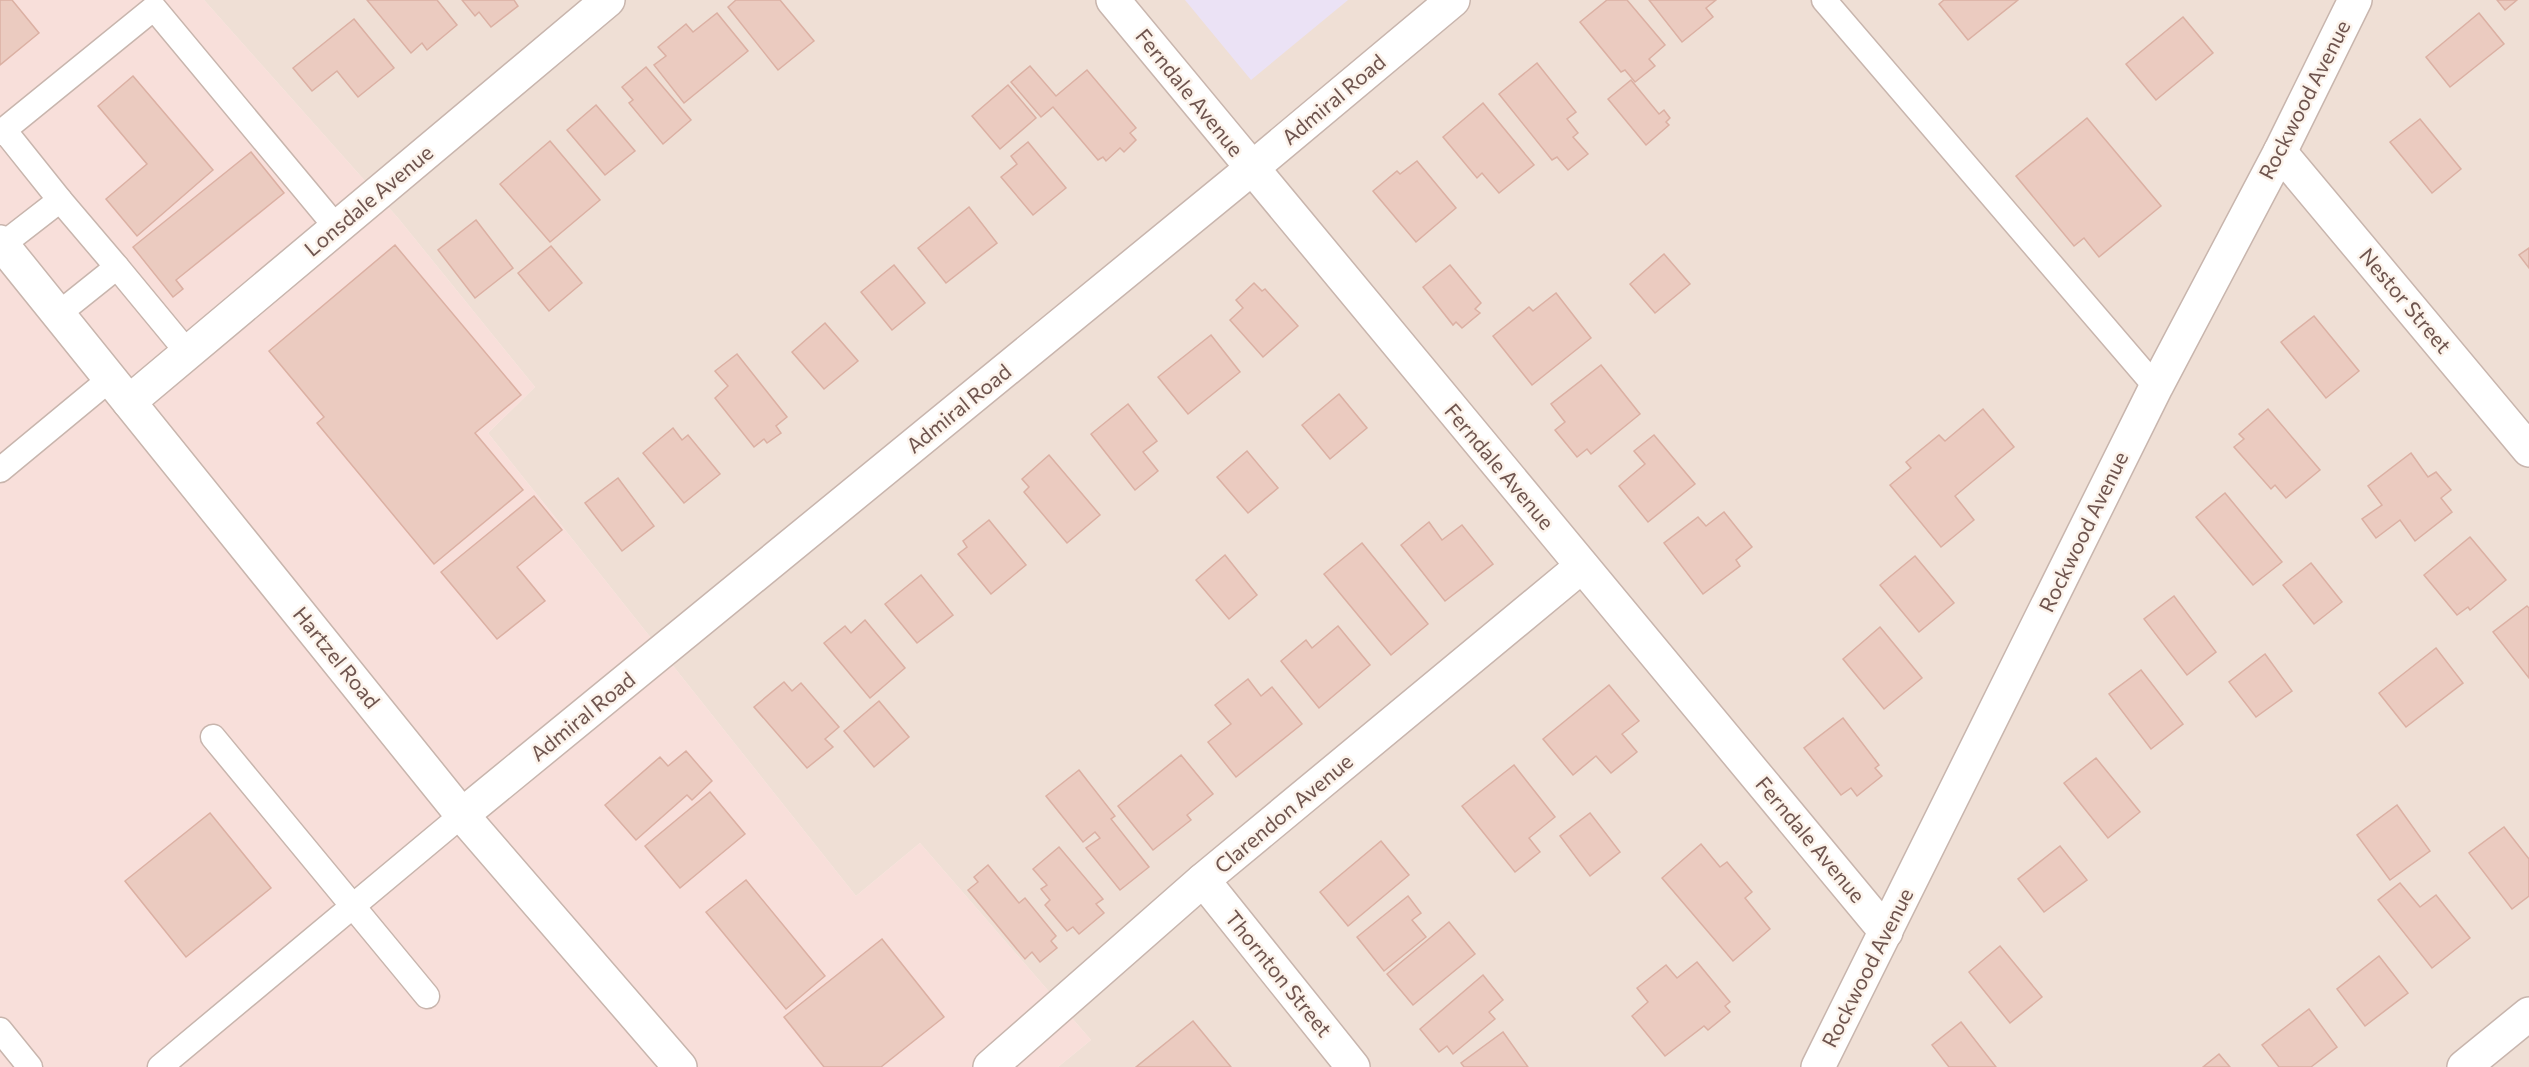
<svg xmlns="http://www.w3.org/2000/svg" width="2529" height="1067" font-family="Commissioner,sans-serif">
	<rect width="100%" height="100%" fill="#f9eee5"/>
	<path fill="#efdfd5" d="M204 0H2529V1067H1058L1091 1040 920 843 856 896 488 433 535 387 398 218Z"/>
	<path fill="#f8dfda" d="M0 0H204L398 218 535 387 488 433 856 896 920 843 1091 1040 1058 1067H0Z"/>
	<path fill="#ebe2f5" d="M1185 0H1348L1251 80Z"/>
	<g fill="#ebcbc0" stroke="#dbb0a3" stroke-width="1.5">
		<path d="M0 0H12L39 33 0 65Z"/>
		<path d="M367 0H437L457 25 427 50 422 43 411 53Z"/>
		<path d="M462 0H514L518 6 491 27 479 12 475 16Z"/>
		<path d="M736 0H780L814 41 778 70 728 7Z"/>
		<path d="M1607 0H1627L1665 45 1649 59 1655 66 1635 82 1625 70 1621 72 1580 22Z"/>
		<path d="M1649 0H1716L1706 8 1713 17 1682 42Z"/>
		<path d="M1944 0H2018L1968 40 1939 4Z"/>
		<path d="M2497 0H2517L2505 10Z"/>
		<path d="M717 13 748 51 684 103 654 65 666 56 658 47 686 24 693 32Z"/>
		<path d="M2479 13 2504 44 2450 87 2426 57Z"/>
		<path d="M2183 17 2213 53 2156 100 2126 64Z"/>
		<path d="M354 19 394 68 358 97 337 71 312 91 293 68Z"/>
		<path d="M1537 63 1576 112 1567 119 1578 133 1573 137 1588 154 1568 170 1557 157 1552 160 1499 94Z"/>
		<path d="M1030 66 1056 96 1087 70 1136 128 1130 133 1136 140 1124 152 1120 148 1106 161 1103 157 1098 160 1053 107 1041 117 1011 82Z"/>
		<path d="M646 67 691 120 663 144 629 103 633 100 622 87Z"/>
		<path d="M133 76 213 170 137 236 106 199 147 164 98 106Z"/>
		<path d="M1631 80 1659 114 1664 110 1670 118 1666 122 1669 125 1646 145 1608 99Z"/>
		<path d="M1008 85 1036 118 1000 149 972 116Z"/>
		<path d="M1483 103 1534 165 1499 193 1482 173 1477 178 1443 137Z"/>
		<path d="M596 105 635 151 605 175 567 130Z"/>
		<path d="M2087 118 2161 206 2099 257 2084 238 2074 246 2016 176Z"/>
		<path d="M2420 119 2461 169 2432 193 2390 142Z"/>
		<path d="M550 141 600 200 550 242 500 184Z"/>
		<path d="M1028 142 1066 188 1033 215 1001 177 1017 164 1011 156Z"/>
		<path d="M251 152 284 193 176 280 183 289 173 297 133 247Z"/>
		<path d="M1417 161 1456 208 1416 242 1373 191 1397 171 1400 174Z"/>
		<path d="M969 207 997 243 946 283 918 248Z"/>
		<path d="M476 220 513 268 475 298 438 250Z"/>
		<path d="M395 245 521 395 475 433 523 490 434 564 317 423 324 417 269 351Z"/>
		<path d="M551 246 582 283 549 311 518 273Z"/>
		<path d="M2529 248V268L2519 255Z"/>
		<path d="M1664 254 1690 284 1655 313 1630 284Z"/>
		<path d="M894 265 925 303 892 330 861 292Z"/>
		<path d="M1450 265 1481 303 1475 309 1480 313 1462 328 1456 322 1453 325 1423 287Z"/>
		<path d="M1254 283 1262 291 1265 289 1298 326 1263 357 1230 320 1243 308 1236 300Z"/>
		<path d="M1556 293 1591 338 1532 385 1493 336 1529 307 1533 311Z"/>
		<path d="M2314 316 2359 371 2326 398 2281 342Z"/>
		<path d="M825 323 858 361 824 389 792 352Z"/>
		<path d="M1211 335 1240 372 1188 414 1158 377Z"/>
		<path d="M737 354 787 417 776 426 781 433 767 443 764 439 754 447 715 398 728 386 715 371Z"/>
		<path d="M1601 365 1640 414 1591 454 1587 449 1577 457 1555 430 1565 422 1551 404Z"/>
		<path d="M1339 394 1367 428 1330 459 1302 425Z"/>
		<path d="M1128 404 1157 441 1143 452 1158 471 1135 490 1091 434Z"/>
		<path d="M1983 409 2014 447 1955 496 1974 520 1941 547 1890 485 1911 468 1906 462 1939 435 1945 441Z"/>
		<path d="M2268 409 2320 470 2286 498 2275 485 2271 489 2234 447 2244 439 2239 434Z"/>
		<path d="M673 428 682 440 688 435 720 474 684 503 643 453Z"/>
		<path d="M1654 435 1695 484 1648 522 1619 486 1645 464 1634 451Z"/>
		<path d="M1247 451 1278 488 1248 513 1217 477Z"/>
		<path d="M2411 453 2428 477 2436 472 2451 490 2441 498 2452 512 2415 541 2400 520 2376 538 2362 519 2382 505 2368 486Z"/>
		<path d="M1049 455 1100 515 1067 543 1024 492 1029 487 1022 479Z"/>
		<path d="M618 478 654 526 622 551 585 503Z"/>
		<path d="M2225 493 2282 562 2253 585 2196 517Z"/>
		<path d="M534 496 562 530 517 567 545 601 497 639 441 572Z"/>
		<path d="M1724 512 1752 547 1736 560 1740 566 1703 594 1664 543 1698 517 1706 526Z"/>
		<path d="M989 520 1026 565 991 594 958 554 967 547 963 541Z"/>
		<path d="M1429 522 1442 540 1462 525 1493 564 1445 601 1401 545Z"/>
		<path d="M2470 537 2506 580 2470 610 2468 607 2457 615 2424 575Z"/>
		<path d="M1362 543 1428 624 1391 655 1324 574Z"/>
		<path d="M1225 555 1257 595 1229 619 1196 580Z"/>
		<path d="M1915 556 1954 603 1919 632 1880 585Z"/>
		<path d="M2311 563 2342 602 2314 624 2283 585Z"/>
		<path d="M921 575 953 615 917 643 885 604Z"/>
		<path d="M2174 596 2216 652 2187 675 2144 619Z"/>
		<path d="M2527 606 2529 608V678L2493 632Z"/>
		<path d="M865 620 905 668 870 698 824 643 845 626 851 633Z"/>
		<path d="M1338 626 1370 665 1319 708 1281 661 1306 640 1312 648Z"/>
		<path d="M1880 627 1922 678 1884 709 1843 659Z"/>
		<path d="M2436 648 2463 683 2406 727 2379 693Z"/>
		<path d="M2265 654 2292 691 2256 717 2229 682Z"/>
		<path d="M2141 670 2183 724 2151 749 2109 694Z"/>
		<path d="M1248 679 1261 696 1272 687 1302 724 1236 777 1208 742 1231 724 1215 705Z"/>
		<path d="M784 682 792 691 801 683 839 727 825 739 833 747 807 768 754 707Z"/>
		<path d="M1609 685 1639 721 1622 734 1637 752 1611 773 1596 756 1573 775 1543 739Z"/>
		<path d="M879 701 909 737 874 767 844 731Z"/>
		<path d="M1843 718 1879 765 1875 768 1882 776 1857 796 1851 788 1841 795 1804 748Z"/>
		<path d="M686 751 712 781 692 800 687 795 636 840 605 805 660 757 668 766Z"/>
		<path d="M1181 755 1213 794 1187 815 1191 820 1153 850 1118 806Z"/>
		<path d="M2096 758 2140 812 2108 838 2064 783Z"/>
		<path d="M1514 765 1555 817 1529 838 1540 852 1515 872 1462 806Z"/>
		<path d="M1079 770 1115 816 1111 819 1149 867 1120 890 1086 848 1100 838 1095 832 1083 842 1046 796Z"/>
		<path d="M710 792 745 834 680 888 645 846Z"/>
		<path d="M2397 805 2430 851 2390 880 2357 835Z"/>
		<path d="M210 813 271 888 186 957 125 881Z"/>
		<path d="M1590 813 1620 852 1590 876 1560 836Z"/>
		<path d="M2504 827 2529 859V896L2512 909 2469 853Z"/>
		<path d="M1381 841 1409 875 1348 926 1320 892Z"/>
		<path d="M1701 844 1720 867 1727 862 1752 892 1745 898 1770 929 1733 961 1662 878Z"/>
		<path d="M2060 846 2087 880 2044 912 2018 879Z"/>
		<path d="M1059 847 1103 899 1096 904 1104 913 1079 934 1073 927 1067 931 1045 905 1050 900 1041 889 1047 885 1033 869Z"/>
		<path d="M988 865 1019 903 1025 898 1056 936 1051 941 1057 948 1040 962 1032 952 1025 959 968 890 978 882 974 877Z"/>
		<path d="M746 880 825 976 786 1009 706 912Z"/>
		<path d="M2400 883 2420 907 2436 895 2470 938 2432 968 2378 900Z"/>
		<path d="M1408 896 1421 913 1412 920 1426 937 1384 971 1357 937Z"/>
		<path d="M1449 922 1475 954 1413 1005 1387 974Z"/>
		<path d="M882 939 944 1017 881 1067H824L784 1017Z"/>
		<path d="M2000 946 2042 997 2010 1023 1969 972Z"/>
		<path d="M2379 956 2408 993 2365 1026 2337 989Z"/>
		<path d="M1697 962 1730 1002 1725 1006 1730 1012 1708 1030 1704 1026 1665 1056 1632 1016 1648 1002 1637 988 1666 965 1677 978Z"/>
		<path d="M1483 975 1503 1000 1489 1012 1495 1019 1453 1054 1447 1046 1439 1052 1420 1029Z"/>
		<path d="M2309 1009 2337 1047 2311 1067H2279L2262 1045Z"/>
		<path d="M1193 1021 1231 1067H1136Z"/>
		<path d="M1961 1022 1996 1067H1949L1932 1045Z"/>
		<path d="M1503 1032 1528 1067H1464L1461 1063Z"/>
		<path d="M2219 1054 2230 1067H2203Z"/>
	</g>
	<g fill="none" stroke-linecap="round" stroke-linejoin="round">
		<defs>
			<g id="service">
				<path d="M1824 0 2156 387"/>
				<path d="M4 130 154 8 337 228"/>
				<path d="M0 133 4 130 60 200 2 245"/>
				<path d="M117 267 188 353"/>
				<path d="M57 315 117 267 60 200"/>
				<path d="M0 470 110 379"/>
				<path d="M213 737 427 996"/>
				<path d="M0 1030 30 1067"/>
				<path d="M160 1067 462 815"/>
			</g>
			<g id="minor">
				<path d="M1113 0 1886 932"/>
				<path d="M2280 152 2529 450"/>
				<path d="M129 402 608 0"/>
				<path d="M462 815 1251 169 1453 0"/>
				<path d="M1203 880 1353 1067"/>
				<path d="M990 1067 1203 880 1582 566"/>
				<path d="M2464 1067 2529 1014"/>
			</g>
			<g id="tertiary">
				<path d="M0 242 462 815 680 1067"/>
				<path d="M1818 1067 2156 387 2280 152 2355 0"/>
			</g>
		</defs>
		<use href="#service" stroke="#c8b5ad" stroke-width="27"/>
		<use href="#minor" stroke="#c8b5ad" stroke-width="36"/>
		<use href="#tertiary" stroke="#c8b5ad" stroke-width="36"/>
		<use href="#service" stroke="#fff" stroke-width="24"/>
		<use href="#minor" stroke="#fff" stroke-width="33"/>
		<use href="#tertiary" stroke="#fff" stroke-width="33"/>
	</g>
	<g text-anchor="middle" stroke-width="5" stroke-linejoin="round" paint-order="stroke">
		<g font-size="21" fill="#6e544e" stroke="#fcf3eb">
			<text transform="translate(1189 93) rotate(51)" y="7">Ferndale Avenue</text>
			<text transform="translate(1334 100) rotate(-40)" y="7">Admiral Road</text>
			<text transform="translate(2305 100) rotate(-63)" y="7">Rockwood Avenue</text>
			<text transform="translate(369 201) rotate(-40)" y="7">Lonsdale Avenue</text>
			<text transform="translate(2405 301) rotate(50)" y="7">Nestor Street</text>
			<text transform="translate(959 409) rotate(-39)" y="7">Admiral Road</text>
			<text transform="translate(1499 467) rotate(50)" y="7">Ferndale Avenue</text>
			<text transform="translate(2084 532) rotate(-64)" y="7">Rockwood Avenue</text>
			<text transform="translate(336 658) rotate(51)" y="7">Hartzel Road</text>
			<text transform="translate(583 717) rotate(-39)" y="7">Admiral Road</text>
			<text transform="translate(1284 814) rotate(-40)" y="7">Clarendon Avenue</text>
			<text transform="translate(1810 840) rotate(50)" y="7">Ferndale Avenue</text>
			<text transform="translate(1868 968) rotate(-63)" y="7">Rockwood Avenue</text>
			<text transform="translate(1278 974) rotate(51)" y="7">Thornton Street</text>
		</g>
	</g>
</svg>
